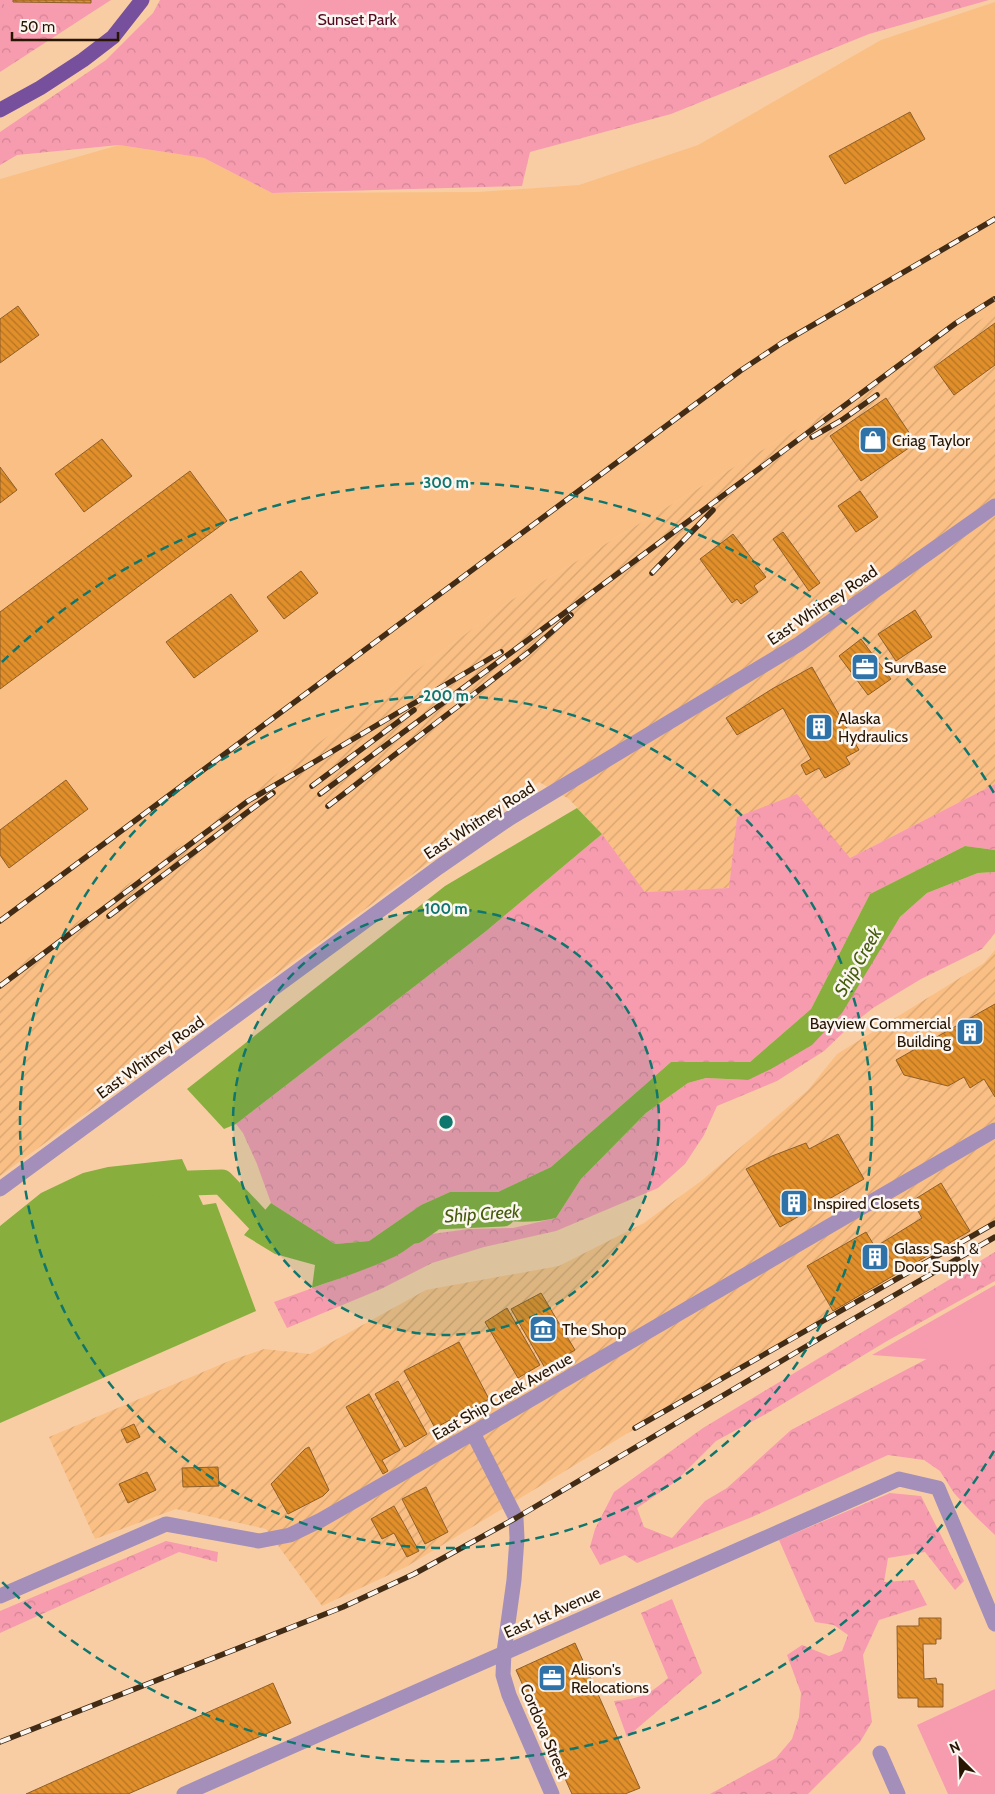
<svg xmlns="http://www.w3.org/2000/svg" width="995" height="1794" font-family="Cabin,sans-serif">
	<defs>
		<pattern id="industrial-furrows" width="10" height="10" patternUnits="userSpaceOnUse" patternTransform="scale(1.25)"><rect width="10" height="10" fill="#fabf84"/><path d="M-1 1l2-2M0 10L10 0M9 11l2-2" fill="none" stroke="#d6a370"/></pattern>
		<pattern id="forest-crowns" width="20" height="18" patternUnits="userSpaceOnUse" patternTransform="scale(1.25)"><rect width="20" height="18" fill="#f79baf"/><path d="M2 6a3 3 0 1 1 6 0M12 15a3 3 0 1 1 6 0" fill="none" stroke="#d48595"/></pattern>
		<pattern id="building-back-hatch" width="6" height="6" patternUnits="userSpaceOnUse" patternTransform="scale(1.25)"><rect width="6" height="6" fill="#e18f2b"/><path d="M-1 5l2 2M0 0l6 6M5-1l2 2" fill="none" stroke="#b67422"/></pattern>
	</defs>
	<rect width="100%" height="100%" fill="#f9cda4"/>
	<path fill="#fabf84" d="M995 2V311L510 601 0 979V179L119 145 204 158 272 193 478 192 579 185 698 145 881 40Z"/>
	<g fill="url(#industrial-furrows)">
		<path d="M995 311V784L850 858 737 817 730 888 645 892 602 834 569 799 539 782 0 1176V979L510 601Z"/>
		<path d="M995 950V1223L671 1407 406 1567 322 1606 266 1529 176 1509 95 1539 49 1437 229 1361 264 1349 310 1354 426 1290 559 1266 644 1223 701 1181 808 1090 837 1054 984 963Z"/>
	</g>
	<g fill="url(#forest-crowns)">
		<path d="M0 0H4V9H97L0 72Z"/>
		<path d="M160 0H989L869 34 671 114 530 152 522 186 272 193 204 158 119 145 17 155 0 165V132L106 60 153 13Z"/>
		<path d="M995 784V850L965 846 870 894 811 1009 750 1062H671L551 1167 498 1192H450L421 1205 369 1241 335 1244 271 1203 257 1164 243 1133 236 1124 485 932 602 834 645 892 729 888 737 817 797 794 850 858Z"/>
		<path d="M995 872V933L982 949 921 979 873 1008 849 1027 824 1051 777 1081 717 1106 704 1135 685 1164 658 1188 556 1231 484 1247 432 1263 381 1289 287 1328 274 1302 351 1274 397 1255 424 1235 469 1229 513 1228 556 1218 581 1179 646 1113 688 1083 706 1078 748 1080 880 948 900 917 927 893 978 873Z"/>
		<path d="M995 1252V1281L887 1341 766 1414 716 1441 675 1482 637 1508 644 1527 672 1538 705 1501 727 1488 791 1430 961 1341 995 1344V1535L975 1516 954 1493 940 1471 924 1460 888 1455 752 1517 637 1563 625 1555 600 1565 590 1547 595 1529 614 1492 703 1428Z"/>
		<path d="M890 1493 921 1496 964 1581 955 1590 925 1552 888 1558 884 1582 914 1580 927 1605 879 1620 863 1655 872 1722 860 1742 808 1794H710L776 1758 792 1739 799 1717 801 1693 787 1655 802 1645 829 1656 842 1651 848 1635 834 1625 815 1622 779 1540Z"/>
		<path d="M166 1541 218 1552 217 1562 179 1552 0 1633V1611Z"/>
		<path d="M672 1599 702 1673 627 1737 614 1701C639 1699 649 1695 668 1678L641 1613Z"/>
	</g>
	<g fill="#f79baf">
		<path d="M4 0H111L97 9H4Z"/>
		<path d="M281 0H408L359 42Z"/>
		<path d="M995 1285V1364L872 1355Z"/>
		<path d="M995 1689V1794H948L917 1725Z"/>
	</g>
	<g fill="#88ae3e">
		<path d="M577 808 602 834 485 932 236 1124 224 1129 187 1089 445 886Z"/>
		<path d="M965 846 995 850V872L978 873 927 893 900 917 842 1013 812 1045 771 1069 748 1080 706 1078 688 1083 646 1113 581 1179 556 1218C516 1227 489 1218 450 1211 433 1227 416 1245 396 1256 369 1269 340 1278 312 1288L315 1265 275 1254 244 1235 271 1203 335 1244 369 1241 421 1205 450 1192H498L551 1167 671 1062H750L811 1009 870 894Z"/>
		<path d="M182 1159 203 1205 216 1203 256 1311 0 1423V1226L41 1193 83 1173 108 1167Z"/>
	</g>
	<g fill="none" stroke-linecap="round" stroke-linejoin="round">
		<g stroke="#88ae3e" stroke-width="25">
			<path d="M159 1184 222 1182 258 1220 286 1237"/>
			<path d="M415 1231 435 1217 503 1214"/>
		</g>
	</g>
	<g fill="url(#building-back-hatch)" stroke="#8e5f2a">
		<path d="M13 0H91V3L13 2Z"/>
		<path d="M910 112 925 139 845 184 829 156Z"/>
		<path d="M18 306 39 335 0 363V319Z"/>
		<path d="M995 323V365L954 395 934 367Z"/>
		<path d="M886 398 916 443 861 481 830 436Z"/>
		<path d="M102 439 132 476 84 512 55 474Z"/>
		<path d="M0 467 17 490 0 503Z"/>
		<path d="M190 471 227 521 0 689V612Z"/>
		<path d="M860 491 878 517 856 532 838 506Z"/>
		<path d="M783 532 820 583 809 591 773 539Z"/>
		<path d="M733 534 766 577 754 586 758 592 741 604 737 599 732 603 700 559Z"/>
		<path d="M301 571 318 593 284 619 267 597Z"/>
		<path d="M231 594 258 631 194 678 166 642Z"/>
		<path d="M915 610 932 637 896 661 878 634Z"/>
		<path d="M861 639 891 679 868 695 839 656Z"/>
		<path d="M812 667 859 750 846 757 850 764 825 778 819 768 806 775 801 765 811 759 783 708 737 735 726 718 772 689Z"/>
		<path d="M66 780 88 809 9 868 0 855V830Z"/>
		<path d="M995 1004V1097L984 1079 970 1088 964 1077 948 1086 904 1075 896 1060Z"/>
		<path d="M838 1134 864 1179 780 1227 746 1169 772 1156 806 1143 809 1149Z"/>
		<path d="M941 1183 970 1231 833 1311 807 1266 866 1232 875 1247 922 1218 912 1201Z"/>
		<path d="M541 1293 575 1350 545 1368 511 1309Z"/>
		<path d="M507 1308 540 1365 518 1378 485 1322Z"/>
		<path d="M459 1342 489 1399 435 1428 404 1371Z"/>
		<path d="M398 1381 427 1434 405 1447 375 1394Z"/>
		<path d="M369 1394 400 1450 382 1460 388 1471 383 1474 346 1407Z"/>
		<path d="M134 1424 140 1437 127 1443 121 1430Z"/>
		<path d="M309 1447 329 1490 323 1496 288 1514 271 1484 305 1449Z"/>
		<path d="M218 1467 219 1486 183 1487 182 1468Z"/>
		<path d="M147 1472 156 1490 128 1503 119 1484Z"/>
		<path d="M426 1487 448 1532 425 1544 402 1499Z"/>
		<path d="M394 1506 419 1551 407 1557 394 1533 382 1539 371 1519Z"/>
		<path d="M919 1618H941V1639H936V1644H923L924 1679 936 1678 937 1684H943V1707H918V1698H898L897 1626H919Z"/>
		<path d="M575 1643 640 1788 625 1794H572L516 1670Z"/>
		<path d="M273 1683 291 1723 128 1794H26Z"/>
	</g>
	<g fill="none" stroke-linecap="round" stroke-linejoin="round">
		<g stroke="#a38fba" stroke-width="15">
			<path d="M0 1189 439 867 510 818 799 644 995 506"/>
			<path d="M473 1433 516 1518 517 1538 514 1580 504 1652 503 1675 509 1695 552 1794"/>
			<path d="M0 1596 166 1524 259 1541 290 1535 321 1520 473 1433 995 1130"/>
			<path d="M880 1753 898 1794"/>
			<path d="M184 1794 899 1479 938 1488 995 1624"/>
		</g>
		<path stroke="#77509d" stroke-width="15" d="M0 110 40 88 83 60 113 37 142 0"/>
		<defs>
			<g id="rail">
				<path d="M812 437 842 420 877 395"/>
				<path d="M652 573 713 510"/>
				<path d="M312 786 414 710"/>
				<path d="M320 794 956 323 994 299"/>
				<path d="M328 806 530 651 571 615"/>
				<path d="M109 916 273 793"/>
				<path d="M0 921 740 371 782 343 995 219"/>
				<path d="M0 986 248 801 501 652"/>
				<path d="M635 1428 995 1223"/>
				<path d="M0 1742 343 1607 414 1574 516 1518 805 1347 995 1237"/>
			</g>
		</defs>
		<use href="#rail" stroke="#422c16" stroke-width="5.5"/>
		<use href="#rail" stroke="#fcf6f1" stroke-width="4" stroke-dasharray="11" stroke-linecap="butt"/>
	</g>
	<circle cx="446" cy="1122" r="213" fill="#0f766e" fill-opacity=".12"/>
	<g fill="none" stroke="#0f766e" stroke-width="2.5" stroke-dasharray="9 6">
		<circle cx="446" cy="1122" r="213"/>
		<circle cx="446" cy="1122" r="426"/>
		<path d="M994 1451A639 639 0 0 1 2 1582M2 662A639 639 0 0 1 994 793"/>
	</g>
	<defs>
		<symbol id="shop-square" viewBox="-11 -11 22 22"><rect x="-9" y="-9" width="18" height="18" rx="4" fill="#2e72a7" stroke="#fcf6f1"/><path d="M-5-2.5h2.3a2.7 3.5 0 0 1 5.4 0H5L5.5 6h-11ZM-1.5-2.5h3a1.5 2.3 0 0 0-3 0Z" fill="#fff"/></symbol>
		<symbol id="office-square" viewBox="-11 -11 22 22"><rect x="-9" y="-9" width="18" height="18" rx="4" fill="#2e72a7" stroke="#fcf6f1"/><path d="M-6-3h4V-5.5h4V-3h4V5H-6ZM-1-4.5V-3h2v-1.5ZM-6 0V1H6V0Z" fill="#fff"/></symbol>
		<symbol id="building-square" viewBox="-11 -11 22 22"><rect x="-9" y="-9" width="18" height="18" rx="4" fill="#2e72a7" stroke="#fcf6f1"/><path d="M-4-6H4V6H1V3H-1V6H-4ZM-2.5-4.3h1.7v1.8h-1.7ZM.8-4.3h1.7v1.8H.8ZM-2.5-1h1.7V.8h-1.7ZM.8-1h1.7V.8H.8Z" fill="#fff"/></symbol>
		<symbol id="museum-square" viewBox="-11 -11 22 22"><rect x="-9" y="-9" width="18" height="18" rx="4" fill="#2e72a7" stroke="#fcf6f1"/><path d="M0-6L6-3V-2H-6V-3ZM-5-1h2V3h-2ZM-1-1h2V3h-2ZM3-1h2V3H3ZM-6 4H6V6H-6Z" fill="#fff"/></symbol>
	</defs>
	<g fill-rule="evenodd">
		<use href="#shop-square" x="857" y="424" width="32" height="32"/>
		<use href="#office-square" x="849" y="651" width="32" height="32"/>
		<use href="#building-square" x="803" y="711" width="32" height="32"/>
		<use href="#building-square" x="954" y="1016" width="32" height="32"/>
		<use href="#building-square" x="778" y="1187" width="32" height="32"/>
		<use href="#building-square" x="859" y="1241" width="32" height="32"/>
		<use href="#museum-square" x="527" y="1313" width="32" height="32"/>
		<use href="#office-square" x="536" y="1662" width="32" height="32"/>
	</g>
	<g text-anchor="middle" stroke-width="5" stroke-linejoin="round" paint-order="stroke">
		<g font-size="16" fill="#540a25" stroke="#fcf6f1">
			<text x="357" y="25">Sunset Park</text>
		</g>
		<g font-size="16" fill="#271401" stroke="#fcf6f1" text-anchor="start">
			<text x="892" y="446">Criag Taylor</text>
			<text x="884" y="673">SurvBase</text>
			<text x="838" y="724">Alaska<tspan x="838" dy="18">Hydraulics</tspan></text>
			<text x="951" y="1029" text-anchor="end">Bayview Commercial<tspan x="951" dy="18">Building</tspan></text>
			<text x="813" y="1209">Inspired Closets</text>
			<text x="894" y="1254">Glass Sash &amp;<tspan x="894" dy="18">Door Supply</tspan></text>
			<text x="562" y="1335">The Shop</text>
			<text x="571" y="1675">Alison's<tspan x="571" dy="18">Relocations</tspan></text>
		</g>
		<g font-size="16" fill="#271401" stroke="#fcf6f1">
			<text transform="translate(822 605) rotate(-34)" y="6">East Whitney Road</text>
			<text transform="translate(479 820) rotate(-33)" y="6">East Whitney Road</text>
			<text transform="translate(150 1057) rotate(-36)" y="6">East Whitney Road</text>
			<text transform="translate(502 1396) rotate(-30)" y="6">East Ship Creek Avenue</text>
			<text transform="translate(552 1612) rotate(-24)" y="6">East 1st Avenue</text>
			<text transform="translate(545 1731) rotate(67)" y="6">Cordova Street</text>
		</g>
		<g font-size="18" font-style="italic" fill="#445c0b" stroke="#fcf6f1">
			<text transform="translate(858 962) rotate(-60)" y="6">Ship Creek</text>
			<text transform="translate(482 1214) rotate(-4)" y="6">Ship Creek</text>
		</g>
	</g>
	<circle cx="446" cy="1122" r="8" fill="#0f766e" stroke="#fcf6f1" stroke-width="2.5"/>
	<g font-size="15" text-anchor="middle" font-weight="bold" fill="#0f766e" stroke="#fcf6f1" stroke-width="5" stroke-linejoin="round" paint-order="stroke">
		<text x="446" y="488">300 m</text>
		<text x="446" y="701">200 m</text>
		<text x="446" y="914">100 m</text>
	</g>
	<g transform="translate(960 1759) rotate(336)" stroke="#fcf6f1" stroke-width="4" paint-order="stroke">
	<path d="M0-4L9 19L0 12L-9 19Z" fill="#271401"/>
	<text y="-8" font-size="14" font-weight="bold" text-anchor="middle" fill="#271401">N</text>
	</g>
	<path d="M12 32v8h106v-8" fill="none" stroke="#271401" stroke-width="2.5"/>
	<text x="20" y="32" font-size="15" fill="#271401" stroke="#fcf6f1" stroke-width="4" paint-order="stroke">50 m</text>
</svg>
